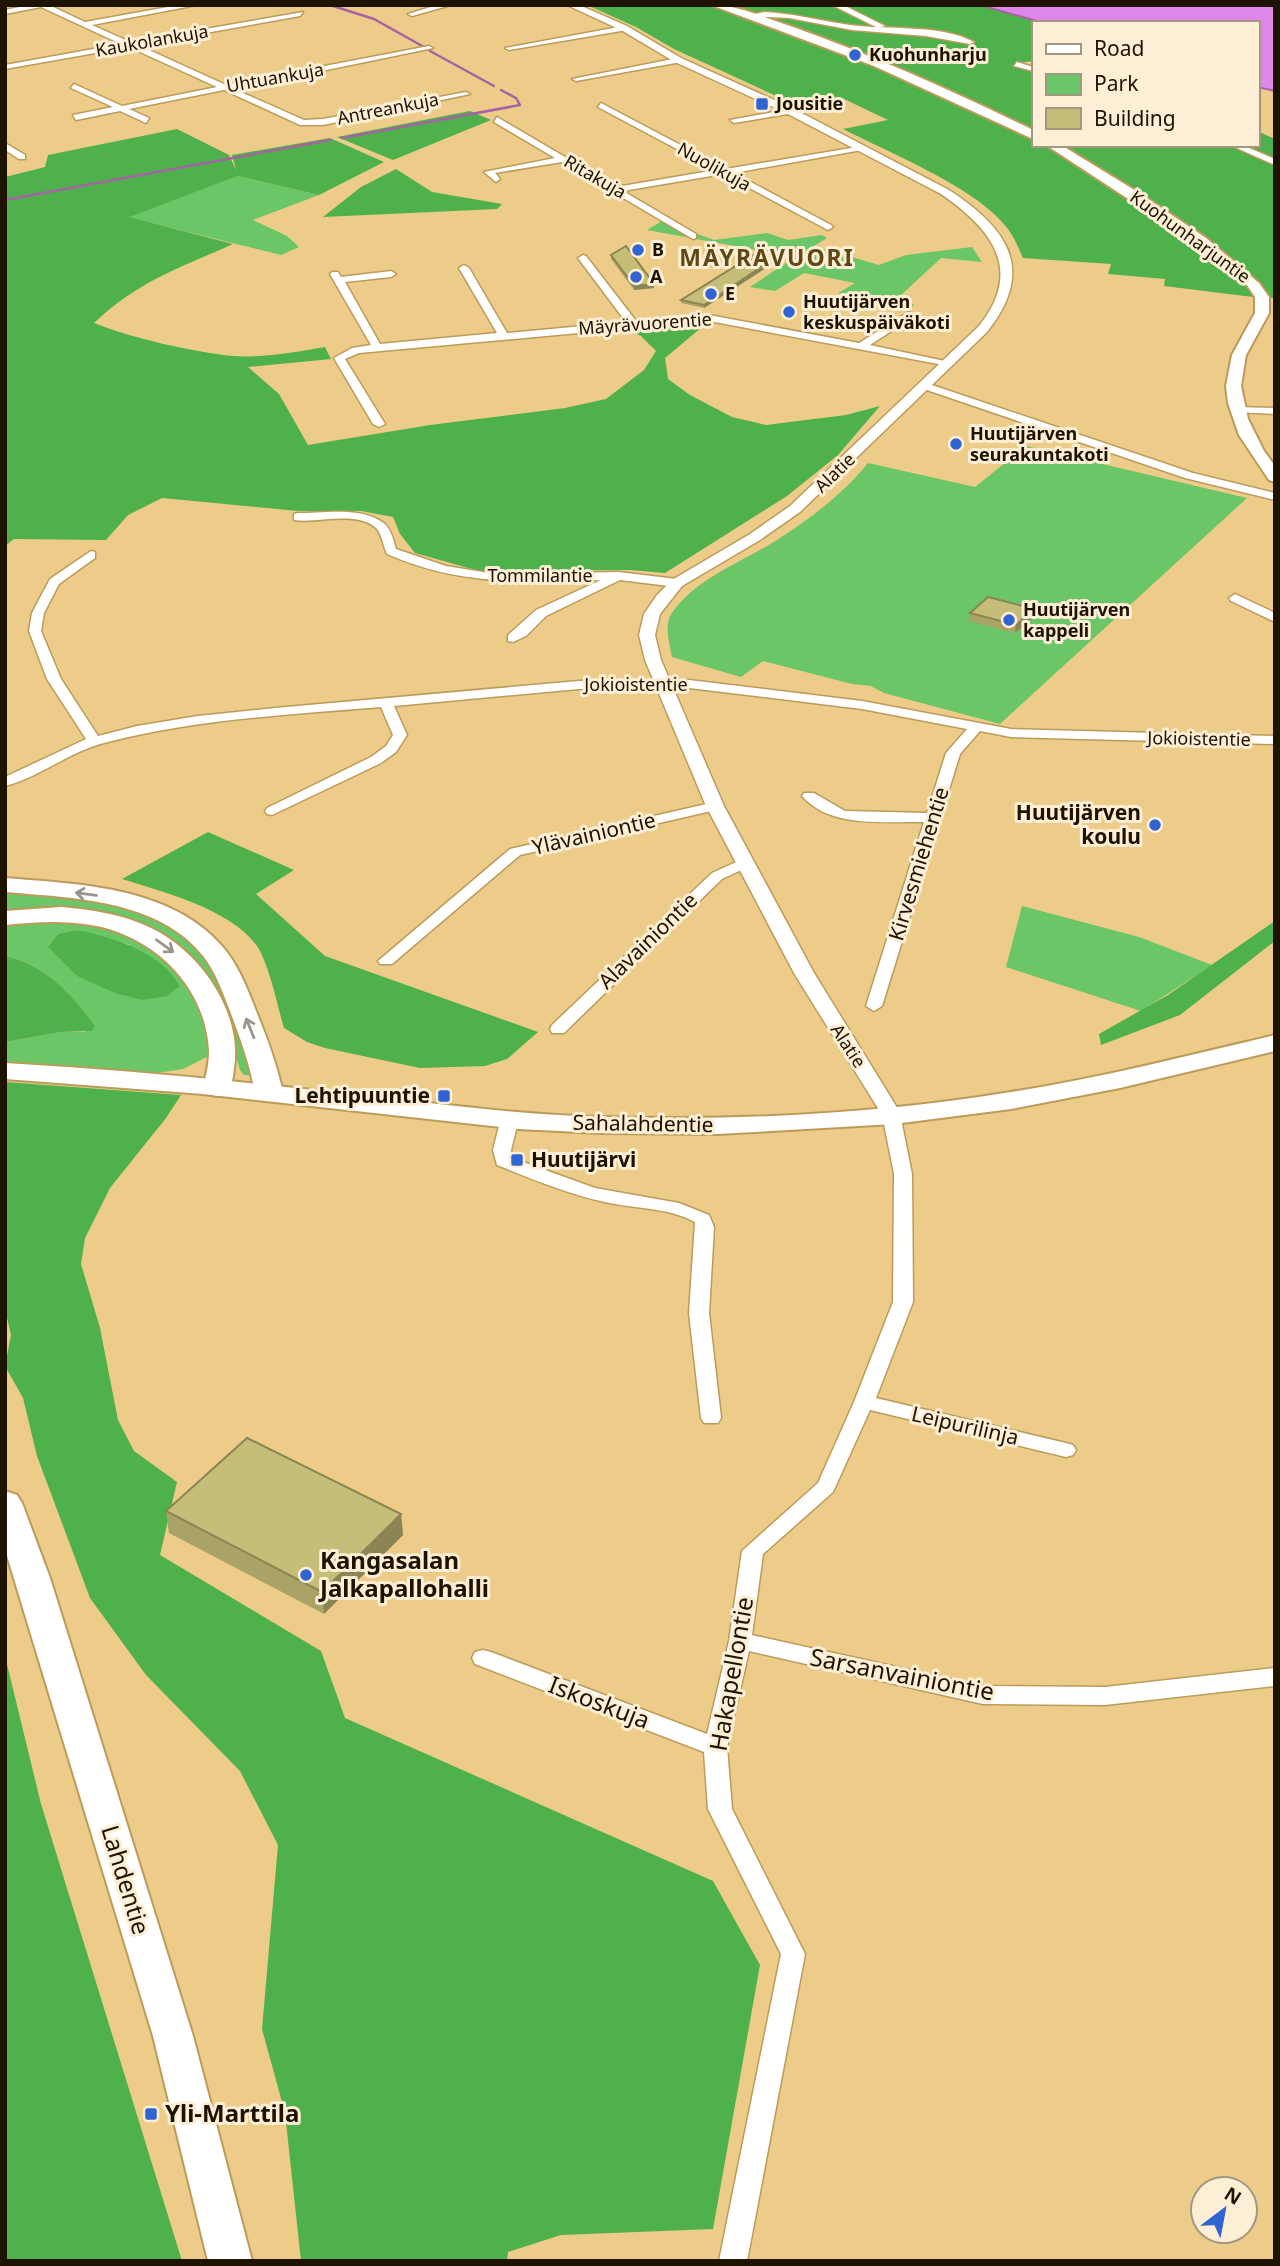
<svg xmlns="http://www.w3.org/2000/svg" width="1280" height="2266" font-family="'Noto Sans',sans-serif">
	<rect width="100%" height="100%" fill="#edcb89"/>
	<g fill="#6ac666" fill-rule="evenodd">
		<path d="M238 176 319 195 253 220 287 236 299 247 281 255 127 217Z"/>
		<path d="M662 221 714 240 767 233 788 240 822 235 827 238 814 246 879 265 906 255 972 247 982 262 941 258 901 295 914 305 908 309 838 293 855 283 804 273 775 291 750 287 795 257 647 230Z"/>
		<path d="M1026 446 1247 498 1000 724 884 693 871 686 852 684 763 661 741 677 672 657C669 641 663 623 674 610 699 577 744 561 777 540 811 518 843 494 868 463L975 487Z"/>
		<path d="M5 890C88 899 181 900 223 985 237 1012 243 1046 253 1076L244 1075 240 1070 222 1007 203 973 189 955 175 944 147 928 5 913Z"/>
		<path d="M1022 906 1139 937 1212 965 1141 1011 1006 967Z"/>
		<path d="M79 920C92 923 108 925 121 931 175 954 212 996 207 1057L183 1069 157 1073 5 1062V1042L61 1032H85L95 1026C71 993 47 966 5 956V923ZM77 930 131 945 48 947 58 934Z"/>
	</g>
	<g fill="#4eb14b">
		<path d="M587 5H980L1044 23H1033V61L1019 63 1033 69V145H1257V131L1275 139V298H1261L1164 286 1165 279 1108 274 1111 264 1023 258C1017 244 1012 232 1001 221 969 185 888 152 843 129L888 120 842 98 796 105 674 49 636 27Z"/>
		<path d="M470 111 491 120 393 160 337 137Z"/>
		<path d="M177 129 229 155 236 170 232 155 330 138 384 162 319 195 238 176 129 217 233 244C179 268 137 282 94 323 131 338 193 352 233 356 264 358 295 352 325 347L331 359 248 367 279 394 308 445 430 425 565 408 606 399 644 370 656 351 641 336 629 330 674 323 708 322 665 358 668 379 690 395 732 417 766 425 846 415 880 406 838 455 787 496 665 573 630 570 479 571 415 553 400 534 393 517 361 511H298L162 498 128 515 106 540 14 539 5 546V177L45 167 48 155Z"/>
		<path d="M396 169 432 192 502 204 497 209 323 217 361 187Z"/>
		<path d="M208 832 294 870 256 894 325 956 538 1032 507 1059 485 1066 420 1068 325 1048 307 1042 284 1028C277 1004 272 978 262 955 243 912 163 892 122 879Z"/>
		<path d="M1275 921V941L1180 1015 1101 1045 1099 1034 1168 995Z"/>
		<path d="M77 930C115 938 159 951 180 986L167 996 142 1000 115 993 77 976 48 947 58 934Z"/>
		<path d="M5 956C47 966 71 993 95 1026L92 1031 61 1032 5 1042Z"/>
		<path d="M5 1082 181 1095 166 1118 110 1188 85 1238 81 1264 100 1328 118 1420 134 1451 177 1482 160 1555 321 1651 345 1718 713 1881 760 1965 713 2229 561 2235 508 2252 507 2261H301L285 2113 262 2029 278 1845 240 1771 146 1675 90 1598 37 1456 23 1398 5 1366 11 1335 5 1309Z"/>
		<path d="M5 1656 41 1804 182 2261H5Z"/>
	</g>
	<path fill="#e086eb" stroke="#a663a4" stroke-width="2" d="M980 5H1275V91L1257 87V23H1044Z"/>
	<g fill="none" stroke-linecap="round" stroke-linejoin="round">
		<g stroke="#a663a4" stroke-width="2.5">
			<path d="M333 6 374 19 424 47"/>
			<path d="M430 51 494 86"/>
			<path d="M342 138 520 105 516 98 501 90"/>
			<path d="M5 200 330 140"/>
		</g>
		<defs>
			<g id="minor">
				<path d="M29 5H49L85 22 179 5H197L92 25 130 42 303 12 300 16 138 45 226 85 429 46 433 48 234 89 304 120 323 119 466 92 470 94 323 125H300L224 90 129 109 149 118 146 123 120 111 76 120 73 115 113 107 71 88 74 84 122 106 217 87 129 47 5 69V65L121 44 41 7 5 14V10Z"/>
				<path d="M437 5H451L412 16 408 14Z"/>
				<path d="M832 5H843L885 26 878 28Z"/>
				<path d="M764 12C793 13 821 21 850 25 886 30 942 24 974 42L970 44 926 36 852 30 789 18 747 16Z"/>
				<path d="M624 26 627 30 509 50 505 48Z"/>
				<path d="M678 58 681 62 576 81 572 79Z"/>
				<path d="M1017 62 1033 67V71L1014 66Z"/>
				<path d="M601 103 726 169 863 146 867 149 734 173 831 225 833 227 828 230 723 174 623 191 696 234V238L693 239 562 162 495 173 500 179 496 182 484 172 555 158 494 122 497 117 616 187 716 170 598 107Z"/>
				<path d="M790 109 793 113 734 123 730 120Z"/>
				<path d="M5 143 25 155V159H19L5 150Z"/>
				<path d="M1230 145H1242L1275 159V165Z"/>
				<path d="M583 255 586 256 636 321 709 315 859 343 909 312 914 315 913 317 870 345 954 363 949 366 709 321 359 353 345 359 385 424 379 427 373 424 334 358 352 348 371 345 330 274 332 272H338L341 277 391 271 396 274 391 277 345 282 380 344 497 333 459 268 464 265 469 268 507 333 626 322 578 258Z"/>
				<path d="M921 384H929L1193 473 1275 493V500L1185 478 921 388Z"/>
				<path d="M1238 407 1275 408V414L1234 412 1232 410Z"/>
				<path d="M298 513C323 513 364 506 385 524 391 530 394 541 396 549L446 566 501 575 618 572 677 579 683 583 677 587 620 580 546 616 526 636 513 642 508 641V635L536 610 601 580C523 582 460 586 387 554 383 546 382 534 376 528 356 510 317 524 294 520V514Z"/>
				<path d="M91 551 95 552V558L59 584 44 613 41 631 61 679 98 736 137 726 198 716 275 708 579 681 689 680 862 701 1011 729 1275 736V744L1011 737 980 731 960 754 882 1006 874 1011 866 1006 924 822C884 821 831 829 802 796L804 793H814L845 811 927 813 946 753 967 729 862 709 689 688 579 689 394 706 407 735 396 752 381 763 272 815 267 814 265 811 267 808 371 757 386 746 393 735 381 707C288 715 194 719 104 743 69 752 40 777 5 786V777L86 739 47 679 29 631 32 613 50 579Z"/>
				<path d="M1235 594 1275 613V622L1231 601 1229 598Z"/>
				<path d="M715 802 720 803 722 806 720 809 520 855 392 964H380L378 961 510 849Z"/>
				<path d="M745 858 750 860 753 863 750 866 722 879 564 1033H552L550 1029 552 1025 712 873Z"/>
				<path d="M891 1109 900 1114 912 1174 913 1302 876 1398 1066 1443 1073 1445 1076 1450 1073 1455 1066 1457 870 1410 833 1492 763 1554 752 1635 983 1686 1105 1687 1275 1668V1686L1105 1705 983 1704 749 1651 727 1747 732 1809 805 1954 747 2261H719L781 1954 708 1809 704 1752 475 1664 472 1658 475 1652 483 1650 491 1652 707 1734 729 1641 742 1551 818 1483 854 1402 893 1302 894 1174 882 1114Z"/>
				<path d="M510 1113 519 1118 511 1150 512 1158 595 1188 679 1203 709 1215 714 1227 709 1313 721 1418 718 1423H704L701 1418 689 1313 695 1222C667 1207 635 1209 605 1202 568 1194 532 1179 497 1165L493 1150 501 1118Z"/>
			</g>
			<path id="tertiary" d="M567 5H579L627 26 681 58 794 109 949 190C1007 228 1037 269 987 332L800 512 760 540 682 586 660 614 655 635 661 660 724 806 814 973 901 1114 898 1118H884L794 973 706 806 645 660 639 635 644 614 657 595 672 580 750 534 790 506 979 326C1024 270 992 229 941 194L786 113 675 62 621 30Z"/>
			<g id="secondary">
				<path d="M711 5C739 5 766 18 793 27 875 56 955 92 1033 130V139L874 66Z"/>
				<path d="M1046 145H1061L1136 191 1206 238 1259 283 1269 297V313L1246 355 1241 386 1248 419 1264 451 1275 466V482L1269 480 1239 435 1228 403 1226 386 1232 355 1255 313V297L1247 285 1197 244Z"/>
			</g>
			<path id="primary" d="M1275 1035V1051L1120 1088 1011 1109 894 1124 718 1134 601 1133 518 1129 203 1094 5 1079V1063C108 1069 210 1078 313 1090 408 1100 504 1114 601 1117 737 1121 876 1114 1011 1092 1100 1078 1187 1056 1275 1035Z"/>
			<g id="trunk">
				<path d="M5 878C77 884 169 886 221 945 238 964 247 988 256 1011 267 1038 277 1065 283 1093L279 1099 269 1101 259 1099 255 1093C250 1064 240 1038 230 1011 223 993 216 973 204 957 159 899 72 898 5 892Z"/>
				<path d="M62 907C92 910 123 914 151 928 200 951 243 1013 234 1068 233 1077 232 1086 227 1094L217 1096 207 1094 203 1088C206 1076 209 1064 209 1051 206 986 153 935 91 925 62 920 34 922 5 925V911Z"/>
				<path d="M5 1491 17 1495 22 1503 50 1578 193 2036 252 2261H208L153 2036 5 1549Z"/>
			</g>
		</defs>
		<use href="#minor" stroke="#bc9b5a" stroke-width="3"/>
		<use href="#tertiary" stroke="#bc9b5a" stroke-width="3"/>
		<use href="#secondary" stroke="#bc9b5a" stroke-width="4"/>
		<use href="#primary" stroke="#bc9b5a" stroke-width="4"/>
		<use href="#trunk" stroke="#bc9b5a" stroke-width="4"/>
		<use href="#minor" fill="#fff" fill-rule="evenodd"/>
		<use href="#tertiary" fill="#fff" fill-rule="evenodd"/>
		<use href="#secondary" fill="#fff" fill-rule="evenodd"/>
		<use href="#primary" fill="#fff" fill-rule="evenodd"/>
		<use href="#trunk" fill="#fff" fill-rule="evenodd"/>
	</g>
	<g fill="#aaa367">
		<path d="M611 255 654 288 634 290 611 259Z"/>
		<path d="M766 268 704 308 681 303V300Z"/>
		<path d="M1034 609 1033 618 1015 633 969 621 970 613Z"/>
		<path d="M166 1511 401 1514 403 1535 324 1614 169 1533Z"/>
	</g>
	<g fill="#8b8554">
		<path d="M766 264V268L704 308V305Z"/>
		<path d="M654 284V288L634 290V286Z"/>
		<path d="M1034 609 1033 618 1015 633 1016 625Z"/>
		<path d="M401 1514 403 1535 324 1614 322 1592Z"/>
	</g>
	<g fill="#c6be78" stroke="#8b8554" stroke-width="2">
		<path d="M626 246 654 284 634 286 611 255Z"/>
		<path d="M758 252 766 264 704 305 681 300Z"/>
		<path d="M988 597 1034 609 1016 625 970 613Z"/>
		<path d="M247 1438 401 1514 322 1592 166 1511Z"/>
	</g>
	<defs><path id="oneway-shaft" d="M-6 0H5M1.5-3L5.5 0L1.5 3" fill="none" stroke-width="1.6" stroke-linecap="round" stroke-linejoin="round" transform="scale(1.75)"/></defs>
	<g stroke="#9a948c">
		<use href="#oneway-shaft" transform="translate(86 894) rotate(-173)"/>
		<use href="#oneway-shaft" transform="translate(165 946) rotate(36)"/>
		<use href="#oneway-shaft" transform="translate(250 1028) rotate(-112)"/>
	</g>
	<g fill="#3164d3" stroke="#fdefd5" stroke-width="2.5">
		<circle cx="855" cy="55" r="7"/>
		<rect x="755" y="97" width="14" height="14" rx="3.5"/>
		<circle cx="638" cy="250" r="7"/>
		<circle cx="636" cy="277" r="7"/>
		<circle cx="711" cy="294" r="7"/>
		<circle cx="789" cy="312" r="7"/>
		<circle cx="956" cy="444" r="7"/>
		<circle cx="1009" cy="620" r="7"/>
		<circle cx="1155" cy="825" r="7"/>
		<rect x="437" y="1089" width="14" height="14" rx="3.5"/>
		<rect x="510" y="1153" width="14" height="14" rx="3.5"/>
		<circle cx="306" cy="1575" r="7"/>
		<rect x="144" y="2107" width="14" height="14" rx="3.5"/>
	</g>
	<g text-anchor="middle" stroke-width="6" stroke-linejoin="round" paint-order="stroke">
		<g font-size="18" fill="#1e1200" stroke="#fdefd5">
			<text transform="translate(152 41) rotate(-10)" y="6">Kaukolankuja</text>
			<text transform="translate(275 78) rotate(-10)" y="6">Uhtuankuja</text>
			<text transform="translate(388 109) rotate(-11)" y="6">Antreankuja</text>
			<text transform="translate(714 167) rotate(29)" y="6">Nuolikuja</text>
			<text transform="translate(595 177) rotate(30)" y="6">Ritakuja</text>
			<text transform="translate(1190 237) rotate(36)" y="6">Kuohunharjuntie</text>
			<text transform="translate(645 324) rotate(-4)" y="6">Mäyrävuorentie</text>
			<text transform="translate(835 473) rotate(-44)" y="6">Alatie</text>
			<text x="540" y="582">Tommilantie</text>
			<text x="636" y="691">Jokioistentie</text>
			<text transform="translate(1199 739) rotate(1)" y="6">Jokioistentie</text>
			<text transform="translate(848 1046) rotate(57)" y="6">Alatie</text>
		</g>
		<g font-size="18" font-weight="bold" fill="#1e1200" stroke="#fdefd5" text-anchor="start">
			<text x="869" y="61">Kuohunharju</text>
			<text x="776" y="110">Jousitie</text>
			<text x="652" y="256">B</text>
			<text x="650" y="283">A</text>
			<text x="725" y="300">E</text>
			<text x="803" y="308">Huutijärven<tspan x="803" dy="21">keskuspäiväkoti</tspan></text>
			<text x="970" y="440">Huutijärven<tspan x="970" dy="21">seurakuntakoti</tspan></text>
			<text x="1023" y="616">Huutijärven<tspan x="1023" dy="21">kappeli</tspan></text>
		</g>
		<g font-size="21" font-weight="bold" fill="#1e1200" stroke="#fdefd5" text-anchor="end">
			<text x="1141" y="820">Huutijärven<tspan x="1141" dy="24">koulu</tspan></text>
			<text x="430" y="1103">Lehtipuuntie</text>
			<text x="531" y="1167" text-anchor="start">Huutijärvi</text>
		</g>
		<g font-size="21" fill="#1e1200" stroke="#fdefd5">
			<text transform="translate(594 834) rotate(-13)" y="7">Ylävainiontie</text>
			<text transform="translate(919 864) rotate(-73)" y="7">Kirvesmiehentie</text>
			<text transform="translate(648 941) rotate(-44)" y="7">Alavainiontie</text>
			<text transform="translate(643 1124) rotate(1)" y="7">Sahalahdentie</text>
			<text transform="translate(965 1426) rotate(13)" y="7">Leipurilinja</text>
		</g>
		<g font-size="23" font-weight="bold" letter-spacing="2" fill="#5f4815" stroke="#fdefd5">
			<text x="767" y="266">MÄYRÄVUORI</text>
		</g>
		<g font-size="24" font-weight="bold" fill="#1e1200" stroke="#fdefd5" text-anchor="start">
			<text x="320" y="1569">Kangasalan<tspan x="320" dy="28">Jalkapallohalli</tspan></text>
			<text x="165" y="2122">Yli-Marttila</text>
		</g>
		<g font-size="24" fill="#1e1200" stroke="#fdefd5">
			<text transform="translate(732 1674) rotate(-80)" y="8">Hakapellontie</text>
			<text transform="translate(902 1675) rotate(11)" y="8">Sarsanvainiontie</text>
			<text transform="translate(599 1703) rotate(21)" y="8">Iskoskuja</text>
			<text transform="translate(125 1880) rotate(73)" y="8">Lahdentie</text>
		</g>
	</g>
	<rect width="1280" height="2266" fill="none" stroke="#1e1200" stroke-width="14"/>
	<rect x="1032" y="21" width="228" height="126" fill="#fdefd5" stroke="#a49780" stroke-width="2"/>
	<rect x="1046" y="44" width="35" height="10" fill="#ffffff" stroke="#a49780" stroke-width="2"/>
	<text x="1094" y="56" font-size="21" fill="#1e1200">Road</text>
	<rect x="1046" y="74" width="35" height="21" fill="#6ac666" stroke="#a49780" stroke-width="2"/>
	<text x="1094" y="91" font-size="21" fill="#1e1200">Park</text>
	<rect x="1046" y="108" width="35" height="21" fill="#c6be78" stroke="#a49780" stroke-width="2"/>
	<text x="1094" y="126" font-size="21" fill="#1e1200">Building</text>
	<g transform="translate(1224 2210) rotate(32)"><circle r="33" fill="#fdefd5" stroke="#a49780" stroke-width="2"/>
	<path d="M0-5L12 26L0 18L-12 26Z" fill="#3164d3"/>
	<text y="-10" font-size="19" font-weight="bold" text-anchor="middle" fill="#1e1200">N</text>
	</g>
</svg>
